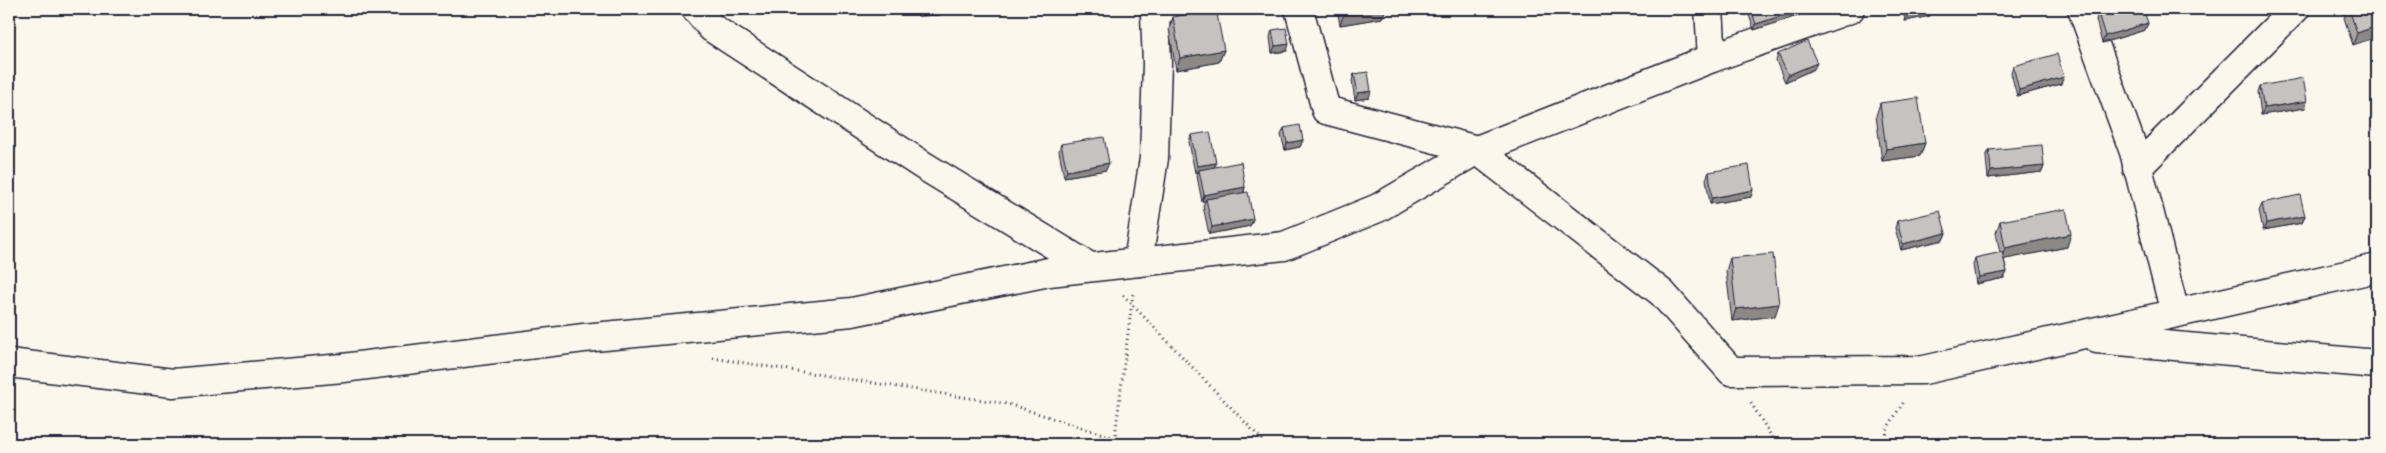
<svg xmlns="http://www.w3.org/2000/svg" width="2386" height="453" font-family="Mynerve,sans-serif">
	<rect width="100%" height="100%" fill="#fbf7ec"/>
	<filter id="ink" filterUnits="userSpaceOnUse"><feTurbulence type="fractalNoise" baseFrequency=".02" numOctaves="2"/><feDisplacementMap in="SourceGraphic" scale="10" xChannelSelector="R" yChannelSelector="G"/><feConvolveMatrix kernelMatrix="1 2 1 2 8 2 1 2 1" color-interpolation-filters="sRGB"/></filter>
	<g filter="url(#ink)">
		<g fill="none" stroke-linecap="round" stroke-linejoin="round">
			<defs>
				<g id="minor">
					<path d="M696 9 712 28 924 166 1090 267"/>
					<path d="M1299 9 1326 110 1477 150 1662 293 1731 371 1924 370 2377 268"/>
					<path d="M1709 9 1712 58"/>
					<path d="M2082 9 2134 152 2175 313"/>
					<path d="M2137 168 2295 9"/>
					<path d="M1138 262 1154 158 1157 63 1155 15 1163 9"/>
					<path d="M2097 339 2377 364"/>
					<path d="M9 363 173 383 343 368 584 338 852 312 1049 272 1284 246 1378 208 1477 150 1712 58 1850 9"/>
				</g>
			</defs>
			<use href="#minor" stroke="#22223b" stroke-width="31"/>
			<g stroke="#22223b" stroke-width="3" stroke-dasharray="1 4" stroke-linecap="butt">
				<path d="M1123 295 1266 444"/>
				<path d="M713 358 1008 404 1115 438 1145 444"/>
				<path d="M1751 403 1775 442 1780 444"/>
				<path d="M1114 444 1133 294"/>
				<path d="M1886 444V430L1905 400"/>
			</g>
			<use href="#minor" stroke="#fbf7ec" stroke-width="28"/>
		</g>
		<g fill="#aaa7a5" stroke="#22223b">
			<path d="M917 9H942L940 15 918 16Z"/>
			<path d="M1337 9H1386L1382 18 1340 25Z"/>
			<path d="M1747 9H1803L1800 15 1754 30Z"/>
			<path d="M1903 9H1932L1930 16 1905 21Z"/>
			<path d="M2342 9H2377L2353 45 2344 18 2346 13 2343 14Z"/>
			<path d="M2098 13 2148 23 2145 30 2102 43 2096 20Z"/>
			<path d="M1173 17 1224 50 1219 62 1176 70 1169 29Z"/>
			<path d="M1272 30 1287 51 1272 53 1270 37Z"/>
			<path d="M1778 54 1814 69 1785 82 1776 61Z"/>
			<path d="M2013 66 2061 84 2017 96 2011 73Z"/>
			<path d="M1354 74 1369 98 1355 100 1352 81Z"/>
			<path d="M2260 86 2307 101 2305 108 2261 115 2258 92Z"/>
			<path d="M1880 103 1925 143 1920 156 1882 161 1876 116Z"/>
			<path d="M1284 128 1303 140 1300 147 1285 150 1281 135Z"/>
			<path d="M1191 135 1215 167 1245 187 1244 192 1253 219 1250 226 1209 234 1203 206 1205 201 1202 202 1197 176 1198 172 1195 173 1189 142Z"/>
			<path d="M1061 144 1106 170 1064 177 1059 151Z"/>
			<path d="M1989 150 2044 166 2042 172 1988 178 1986 157Z"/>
			<path d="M1709 172 1751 197 1710 204 1706 179Z"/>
			<path d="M2262 203 2305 216 2302 223 2263 230 2259 210Z"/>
			<path d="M1897 221 1946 233 1943 240 1901 250 1895 228Z"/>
			<path d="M2000 221 2067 247 2004 259 2007 272 2004 278 1976 284 1973 265 1975 258 2000 253 1996 233Z"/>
			<path d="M1730 258 1775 316 1732 321 1726 271Z"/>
		</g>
		<g fill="#8b8886" stroke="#22223b">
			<path d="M920 9H942L940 15 918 16Z"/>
			<path d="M1370 9H1386L1382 18 1340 25 1344 13Z"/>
			<path d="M1803 9 1800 15 1754 30 1756 24Z"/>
			<path d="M1932 9 1930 16 1905 21 1908 14Z"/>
			<path d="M2345 9H2347L2346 13 2343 14Z"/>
			<path d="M2148 23 2145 30 2102 43 2105 36Z"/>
			<path d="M2377 26V37L2353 45 2357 33Z"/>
			<path d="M1289 44 1287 51 1272 53 1275 46Z"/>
			<path d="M1224 50 1219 62 1176 70 1180 58Z"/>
			<path d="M1817 63 1814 69 1785 82 1788 75Z"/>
			<path d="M2064 77 2061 84 2017 96 2019 90Z"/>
			<path d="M1371 91 1369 98 1355 100 1358 93Z"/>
			<path d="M2307 101 2305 108 2261 115 2264 108Z"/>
			<path d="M1303 140 1300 147 1285 150 1287 143Z"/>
			<path d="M1925 143 1920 156 1882 161 1886 149Z"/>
			<path d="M1109 163 1106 170 1064 177 1067 171Z"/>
			<path d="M1216 163 1213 170H1199L1198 172 1195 173 1197 166Z"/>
			<path d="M2044 166 2042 172 1988 178 1991 171Z"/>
			<path d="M1245 187 1243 194 1206 199 1205 201 1202 202 1204 195Z"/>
			<path d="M1753 190 1751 197 1710 204 1712 198Z"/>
			<path d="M2305 216 2302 223 2263 230 2266 223Z"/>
			<path d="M1253 219 1250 226 1209 234 1212 227Z"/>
			<path d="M1946 233 1943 240 1901 250 1903 244Z"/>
			<path d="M2071 234 2067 247 2001 260 2005 248Z"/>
			<path d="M2007 272 2004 278 1976 284 1979 277Z"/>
			<path d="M1779 304 1775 316 1732 321 1736 309Z"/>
		</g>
		<g fill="#c6c2c0" stroke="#22223b">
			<path d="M1215 9H1216L1224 50 1180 58 1173 17Z"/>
			<path d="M1344 9H1370L1344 13Z"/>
			<path d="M1751 9H1802L1756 24Z"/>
			<path d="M1907 9H1932L1908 14Z"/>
			<path d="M2113 9H2143L2148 23 2105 36 2098 13Z"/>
			<path d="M2349 9H2377V26L2357 33Z"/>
			<path d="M1286 28 1289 44 1275 46 1272 30Z"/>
			<path d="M1807 41 1817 63 1788 75 1778 54Z"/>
			<path d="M2057 54 2064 77 2019 90 2013 66Z"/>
			<path d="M1368 72 1371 91 1358 93 1354 74Z"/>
			<path d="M2303 78 2307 101 2264 108 2260 86Z"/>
			<path d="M1918 98 1925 143 1886 149 1880 103Z"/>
			<path d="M1300 125 1303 140 1287 143 1284 128Z"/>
			<path d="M1210 132 1216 163 1197 166 1191 135Z"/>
			<path d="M1104 137 1109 163 1067 171 1061 144Z"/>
			<path d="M2042 145 2044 166 1991 171 1989 150Z"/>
			<path d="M1241 162 1245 187 1204 195 1199 170Z"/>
			<path d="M1749 165 1753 190 1712 198 1709 172Z"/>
			<path d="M1248 192 1253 219 1212 227 1206 199Z"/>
			<path d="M2300 195 2305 216 2266 223 2262 203Z"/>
			<path d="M2066 209 2071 234 2005 248 2000 221Z"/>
			<path d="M1940 211 1946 233 1903 244 1897 221Z"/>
			<path d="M2002 252 2007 272 1979 277 1975 258Z"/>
			<path d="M1773 254 1779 304 1736 309 1730 258Z"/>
		</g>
	</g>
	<rect width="2386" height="453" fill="none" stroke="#fbf7ec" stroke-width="30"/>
	<rect x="15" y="15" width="2356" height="423" fill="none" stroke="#22223b" stroke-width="2" filter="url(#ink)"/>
</svg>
